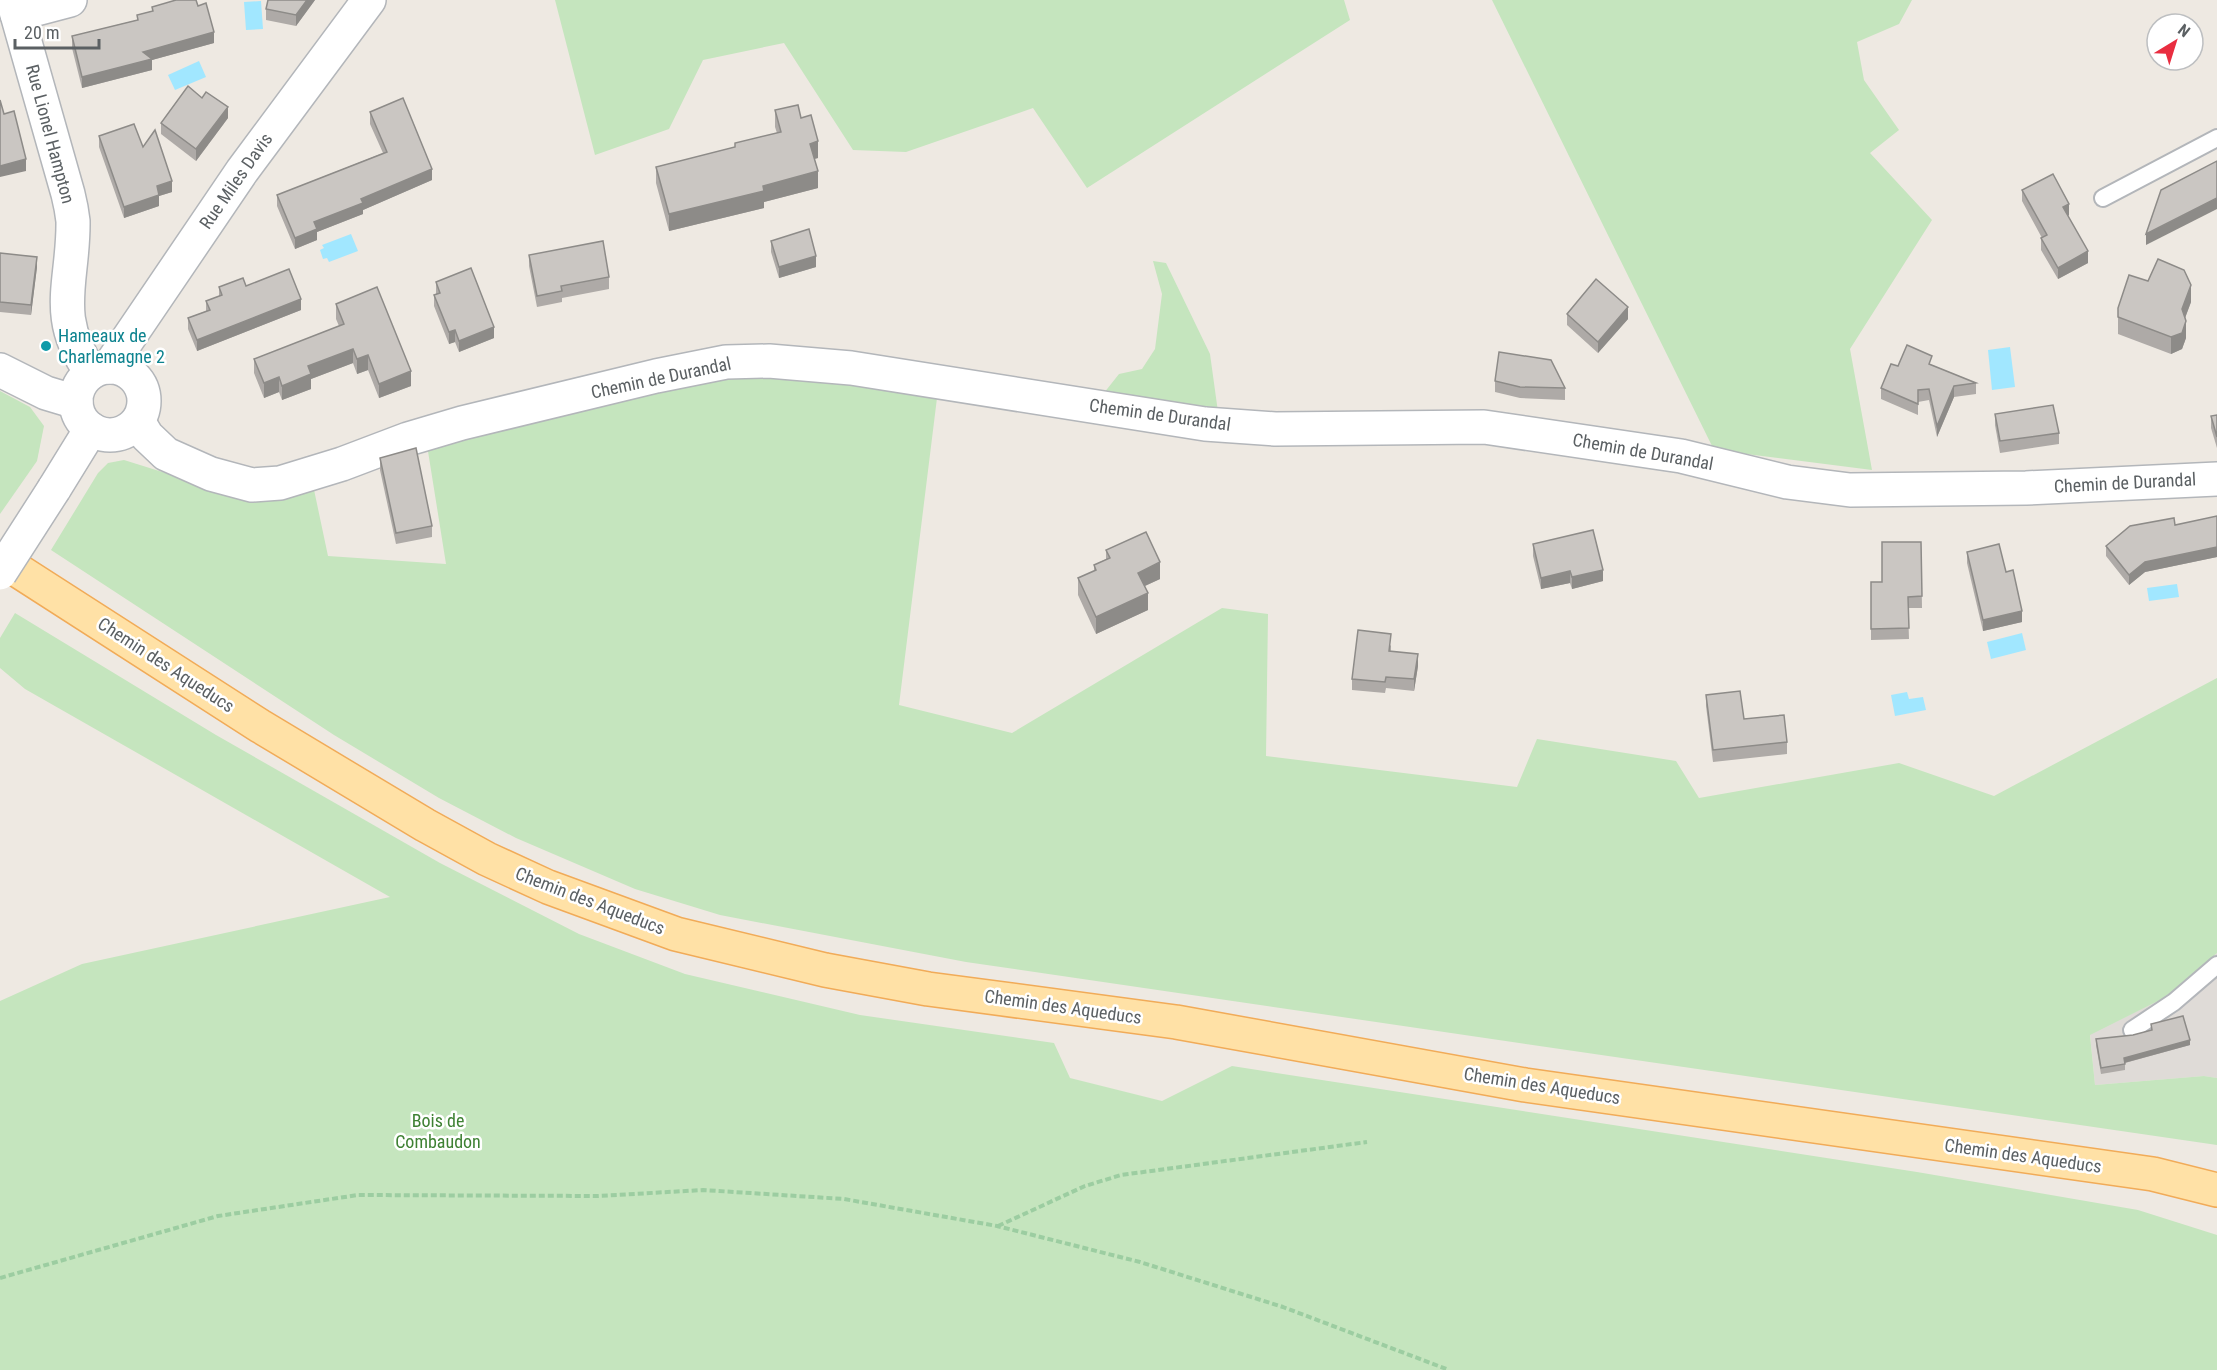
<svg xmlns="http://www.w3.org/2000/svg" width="2217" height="1370" font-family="'Roboto Condensed',sans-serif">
	<rect width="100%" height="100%" fill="#eee9e2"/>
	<path fill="#dfdbd7" d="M2217 953V1078L2204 1076 2095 1085 2090 1034 2164 998Z"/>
	<g fill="#c5e5be">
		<path d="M555 0H1344L1350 20 1087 188 1033 108 906 152 853 150 784 43 703 60 669 129 595 155Z"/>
		<path d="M1492 0H1912L1899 24 1857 42 1864 80 1899 130 1870 153 1932 220 1850 349 1872 470 1714 450Z"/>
		<path d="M1153 261 1166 263 1210 354 1218 412 1100 398 1119 374 1142 369 1155 349 1162 294Z"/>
		<path d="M808 376 937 398 899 705 1012 733 1222 608 1268 614 1266 756 1517 787 1537 739 1676 761 1699 798 1899 763 1994 796 2217 678V953L2164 998 2090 1035 2095 1085 2204 1076 2217 1078V1145L966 962 720 915 635 889 516 838 439 798 334 735 51 550 98 473 108 463 124 460 236 495 313 485 328 556 446 564 427 445 714 377Z"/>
		<path d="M0 391 30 407 44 426 37 461 0 514Z"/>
		<path d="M15 613 216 735 440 863 579 934 685 974 860 1015 1054 1043 1070 1078 1162 1101 1232 1066 1917 1172 2138 1210 2217 1235V1370H0V1001L82 964 390 897 25 689 0 668V638Z"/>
	</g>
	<g fill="#a1e7ff">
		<path d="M261 1 263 29 246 30 244 2Z"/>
		<path d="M199 61 206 77 175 90 168 75Z"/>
		<path d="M351 234 358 251 329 262 327 258 323 259 320 250 324 248 322 245Z"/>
		<path d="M2010 347 2015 387 1992 390 1988 350Z"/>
		<path d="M2177 584 2179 597 2149 601 2147 588Z"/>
		<path d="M2022 633 2026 650 1991 659 1987 642Z"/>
		<path d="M1907 692 1909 699 1923 697 1926 710 1895 716 1891 695Z"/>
	</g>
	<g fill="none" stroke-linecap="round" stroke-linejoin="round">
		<defs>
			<g id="lane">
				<path d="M2103 198 2217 138"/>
				<path d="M2132 1030 2174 1002 2217 965"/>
			</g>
			<g id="street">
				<path d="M13 0 68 194C70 202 72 212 73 221 74 281 51 316 91 372"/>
				<path d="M17 14 70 0"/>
				<path d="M109 367 242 171 369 0"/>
				<circle cx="110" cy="401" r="34"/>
				<path d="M0 370 46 393 76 402"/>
				<path d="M138 421 147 436 166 454 211 474 252 485 280 483 342 464 408 439 462 423 656 376 726 362 769 361 851 368 1205 424 1275 429 1484 427 1681 456 1787 482 1850 490 2026 488 2217 479"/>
				<path d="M54 489 91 429"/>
			</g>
			<path id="primary" d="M0 559 260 726 425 825 487 859 548 887 676 934 825 970 928 989 1176 1022 1525 1085 2153 1174 2217 1190"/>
		</defs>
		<use href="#lane" stroke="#b3b6ba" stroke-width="20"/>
		<use href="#street" stroke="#b3b6ba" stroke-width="36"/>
		<use href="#primary" stroke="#f1ab58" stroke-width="36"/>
		<g stroke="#9ccda1" stroke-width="4" stroke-dasharray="6 3" stroke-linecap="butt">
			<path d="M998 1226 1085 1186 1121 1175 1367 1142"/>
			<path d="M0 1278 218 1216 358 1195 598 1196 703 1190 844 1199 997 1226 1140 1262 1283 1307 1449 1370"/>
		</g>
		<use href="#lane" stroke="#fff" stroke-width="16"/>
		<use href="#street" stroke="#fff" stroke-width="33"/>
		<use href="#primary" stroke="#ffe1a6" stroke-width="33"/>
		<defs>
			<path id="street-bridge" d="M0 573 54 489"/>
		</defs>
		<use href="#street-bridge" stroke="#b3b6ba" stroke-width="36" stroke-linecap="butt"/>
		<use href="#street-bridge" stroke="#fff" stroke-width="33"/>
	</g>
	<g fill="#aeaaa7">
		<path d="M268 0H315L296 26 266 20V9Z"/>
		<path d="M198 6 214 43 152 60V70L82 88 72 48V36L137 20V15L152 11V7Z"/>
		<path d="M775 110 801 118 818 158 814 159 818 188 764 202V208L669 231 656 183V167L735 147 777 133 775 127Z"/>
		<path d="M370 112 432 180 363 210V214L317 232V240L295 249 277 206V195L383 153 370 124Z"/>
		<path d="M228 118 196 161 161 134V123Z"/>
		<path d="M99 136 172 192 159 196V206L124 218 99 147Z"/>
		<path d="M2022 190 2069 215 2068 216 2088 263 2058 279 2041 250V238H2042L2022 201Z"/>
		<path d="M771 241 816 267 779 278 771 252Z"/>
		<path d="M0 253 37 267 31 315 0 312Z"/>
		<path d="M529 255 609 277V289L562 298V302L537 307 529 266Z"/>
		<path d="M436 282 494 338 459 352 455 342 449 344 434 306V295L436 294Z"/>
		<path d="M246 286 301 310 197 351 188 329V318L206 311V301L219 296V287Z"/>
		<path d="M2191 302 2185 318 2186 338 2182 349 2171 354 2118 334V308Z"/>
		<path d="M336 304 411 386 379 398 368 370 357 374 353 363 311 379V389L282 400 279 392 264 398 254 373V359L339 326 336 319Z"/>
		<path d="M1567 314 1628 319 1598 353 1567 325Z"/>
		<path d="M1932 365 1976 383V394L1954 397 1937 437 1929 400 1918 402V415L1881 399V388L1898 366Z"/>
		<path d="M1495 381 1565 388V400L1520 398 1495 392Z"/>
		<path d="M1995 414 2059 433V444L2000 453 1995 425Z"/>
		<path d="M2217 415V448L2211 428V416Z"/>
		<path d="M380 458 432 526V537L396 544 380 470Z"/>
		<path d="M2217 516V557L2145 572 2129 585 2106 556V546L2175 525Z"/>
		<path d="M1921 542 1922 608H1908L1909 639 1871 640V582H1882Z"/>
		<path d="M1533 544 1603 581 1572 589 1570 583 1541 589 1533 556Z"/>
		<path d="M1106 550 1160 579 1145 586 1148 610 1096 634 1078 595V578L1094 571V565L1106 559Z"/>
		<path d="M1967 552 2006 572 2022 622 1983 631 1967 563Z"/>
		<path d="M1391 645V651L1418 666 1414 691 1386 688 1385 693 1352 690V679Z"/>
		<path d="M1706 695 1744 719 1787 742V754L1713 762 1706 706Z"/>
		<path d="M2151 1024 2190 1045 2125 1063V1070L2101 1074 2096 1045V1039L2133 1035 2151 1030Z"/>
	</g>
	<g fill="#8d8b88">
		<path d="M307 0H315L296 26V15Z"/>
		<path d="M214 32V43L152 60V70L82 88V77L143 52Z"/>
		<path d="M228 107V118L196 161V149Z"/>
		<path d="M818 141V158L810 160V144Z"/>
		<path d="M26 159V171L0 177V166Z"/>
		<path d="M432 169V180L363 210V214L317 232V240L295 249V238L314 222 361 199Z"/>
		<path d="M818 171V188L764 202V208L669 231V214L763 186Z"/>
		<path d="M172 181V192L159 196V206L124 218V207L157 186Z"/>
		<path d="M2217 198V209L2146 245V234Z"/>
		<path d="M2069 204V215L2063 218V207Z"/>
		<path d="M2088 251V263L2058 279V268Z"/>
		<path d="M816 256V267L779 278V267Z"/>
		<path d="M37 257V267L31 315V305Z"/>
		<path d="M2191 285V302L2182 326V309Z"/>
		<path d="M301 299V310L197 351V340Z"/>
		<path d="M1628 307V319L1598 353V342Z"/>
		<path d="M2186 321V338L2182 349 2171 354V337Z"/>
		<path d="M494 327V338L459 352V341Z"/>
		<path d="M455 330V342L449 344V332Z"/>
		<path d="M353 349V363L311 379V389L282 400V386L308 366Z"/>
		<path d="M368 355V370L357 374V359Z"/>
		<path d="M411 371V386L379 398V384Z"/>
		<path d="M279 377V392L264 398V383Z"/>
		<path d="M1954 386V397L1937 437V426Z"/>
		<path d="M2217 547V557L2145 572 2129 585V575L2145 562Z"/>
		<path d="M1160 562V579L1138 589V573Z"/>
		<path d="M1603 570V581L1572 589V577Z"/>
		<path d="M1570 571V583L1541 589V578Z"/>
		<path d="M1148 593V610L1096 634V617Z"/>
		<path d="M2022 611V622L1983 631V620Z"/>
		<path d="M1418 654V666L1414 691V679Z"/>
		<path d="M2190 1040V1045L2124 1063V1058Z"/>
	</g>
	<g fill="#cac6c2" stroke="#8d8b88" stroke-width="1.5">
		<path d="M176 0H196L198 6 206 3 214 32 143 52 152 59 82 77 72 36 138 20 137 15 153 11 152 7Z"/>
		<path d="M268 0H307L296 15 266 9Z"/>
		<path d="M188 86 202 98 206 92 228 107 196 149 161 123Z"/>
		<path d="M403 98 432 169 361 199 363 203 314 222 317 229 295 238 277 195 387 152 370 112Z"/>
		<path d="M0 100 4 114 14 111 26 159 0 166Z"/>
		<path d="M798 105 801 118 811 115 818 141 810 144 818 171 763 186 764 191 669 214 656 167 735 147V143L781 132 775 110Z"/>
		<path d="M134 124 143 147 155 130 172 181 157 186 159 195 124 207 99 136Z"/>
		<path d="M2217 161V198L2146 234 2161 190Z"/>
		<path d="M2053 174 2069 204 2063 207 2088 251 2058 268 2041 238 2047 235 2022 190Z"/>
		<path d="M809 229 816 256 779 267 771 241Z"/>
		<path d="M603 241 609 277 561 286 562 291 537 296 529 255Z"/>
		<path d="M0 253 37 257 31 305 0 302Z"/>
		<path d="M2158 259 2184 270 2191 285 2182 309 2186 321 2182 333 2171 337 2118 317V308L2129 275 2148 281Z"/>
		<path d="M471 268 494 327 459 341 455 330 449 332 434 295 440 293 436 282Z"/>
		<path d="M289 269 301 299 197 340 188 318 210 310 206 301 222 295 219 287 243 278 246 286Z"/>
		<path d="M1596 279 1628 307 1598 342 1567 314Z"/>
		<path d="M377 287 411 371 379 384 368 355 357 359 353 349 308 366 311 374 282 386 279 377 264 383 254 359 344 324 336 304Z"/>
		<path d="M1907 345 1932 356 1929 364 1976 383 1954 386 1937 426 1929 389 1918 390V404L1881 388 1891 364 1898 366Z"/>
		<path d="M1499 352 1551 360 1565 388 1520 387 1495 381Z"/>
		<path d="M2053 405 2059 433 2000 441 1995 414Z"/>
		<path d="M2217 415V437L2211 416Z"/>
		<path d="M416 448 432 526 396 533 380 458Z"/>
		<path d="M2217 516V547L2145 562 2129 575 2106 546 2130 526 2174 518 2175 525Z"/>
		<path d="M1593 530 1603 570 1572 577 1570 571 1541 578 1533 544Z"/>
		<path d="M1146 532 1160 562 1138 573 1148 593 1096 617 1078 578 1096 570 1094 565 1110 558 1106 550Z"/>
		<path d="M1882 542H1921L1922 596 1908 597 1909 628 1871 629V582H1882Z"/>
		<path d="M1999 544 2006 572 2013 570 2022 611 1983 620 1967 552Z"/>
		<path d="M1358 630 1391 634 1389 651 1418 654 1414 679 1386 677 1385 682 1352 679Z"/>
		<path d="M1740 691 1744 719 1784 715 1787 742 1713 750 1706 695Z"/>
		<path d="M2183 1016 2190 1040 2124 1058 2125 1064 2101 1068 2096 1039 2133 1035 2152 1030 2151 1024Z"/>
	</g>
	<circle fill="#0f9aa8" stroke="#fff" stroke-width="2" cx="46" cy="346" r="6"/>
	<g text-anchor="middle" stroke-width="5" stroke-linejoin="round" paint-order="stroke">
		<g font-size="18" fill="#5b6063" stroke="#fff">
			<text transform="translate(50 134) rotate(75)" y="6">Rue Lionel Hampton</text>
			<text transform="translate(236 181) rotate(-55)" y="6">Rue Miles Davis</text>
			<text transform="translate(661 378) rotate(-12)" y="6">Chemin de Durandal</text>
			<text transform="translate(1160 415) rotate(8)" y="6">Chemin de Durandal</text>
			<text transform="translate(1643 452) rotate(10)" y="6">Chemin de Durandal</text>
			<text transform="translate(2125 483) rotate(-3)" y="6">Chemin de Durandal</text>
			<text transform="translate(166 665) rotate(33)" y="6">Chemin des Aqueducs</text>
			<text transform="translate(590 901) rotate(21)" y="6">Chemin des Aqueducs</text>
			<text transform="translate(1063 1007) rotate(8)" y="6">Chemin des Aqueducs</text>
			<text transform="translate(1542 1086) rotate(9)" y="6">Chemin des Aqueducs</text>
			<text transform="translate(2023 1156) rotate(8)" y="6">Chemin des Aqueducs</text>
		</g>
		<g font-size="18" fill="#0d838f" stroke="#fff" text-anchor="start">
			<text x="58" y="342">Hameaux de<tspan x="58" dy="21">Charlemagne 2</tspan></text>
		</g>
		<g font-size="18" fill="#3e8133" stroke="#fff">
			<text x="438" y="1127">Bois de<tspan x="438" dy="21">Combaudon</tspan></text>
		</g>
	</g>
	<g transform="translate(2175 42) rotate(38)"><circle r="28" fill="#ffffff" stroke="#bdbfc1" stroke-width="1.5"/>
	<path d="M0-4.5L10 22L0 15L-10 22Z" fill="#e92d40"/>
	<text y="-9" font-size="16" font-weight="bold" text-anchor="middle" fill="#5b6063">N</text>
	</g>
	<path d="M15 39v9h84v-9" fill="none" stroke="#5b6063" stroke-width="3"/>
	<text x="24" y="39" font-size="18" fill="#5b6063" stroke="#ffffff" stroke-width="4.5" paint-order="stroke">20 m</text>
</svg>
